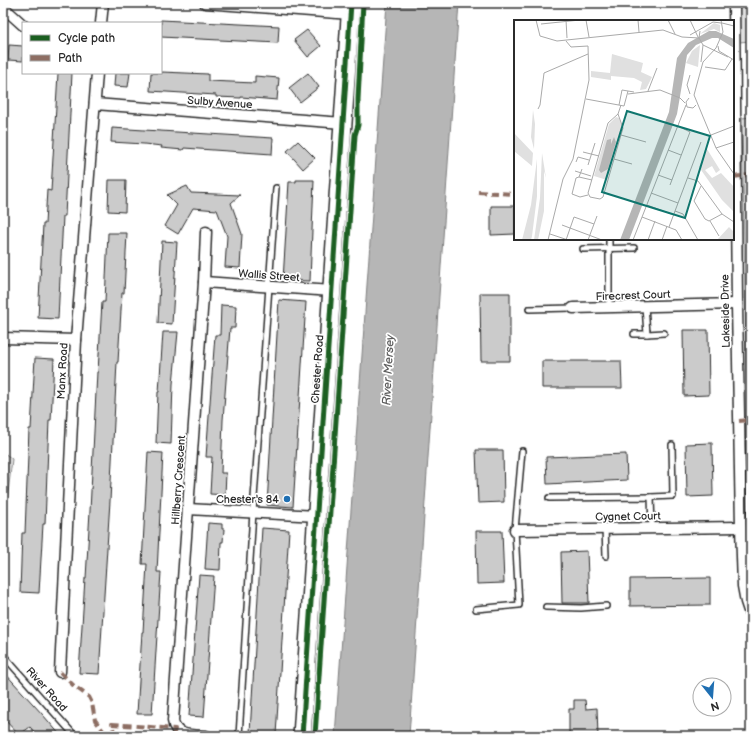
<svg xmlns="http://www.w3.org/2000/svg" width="754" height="739" font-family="'Balsamiq Sans',sans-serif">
	<rect width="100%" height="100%" fill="#fff"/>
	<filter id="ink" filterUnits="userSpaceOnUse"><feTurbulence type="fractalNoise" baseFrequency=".025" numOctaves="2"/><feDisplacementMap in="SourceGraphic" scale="8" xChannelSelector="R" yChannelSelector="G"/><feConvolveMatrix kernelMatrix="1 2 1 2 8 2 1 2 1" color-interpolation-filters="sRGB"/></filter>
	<g filter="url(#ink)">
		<g fill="#e0e0e0" stroke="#868686">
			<path d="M739 3H747L749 41 740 42Z"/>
			<path d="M751 117V589L749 532 742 118Z"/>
			<path d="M3 452 12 459 3 536Z"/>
		</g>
		<path fill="#b6b6b6" stroke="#7e7e7e" d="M387 3H459L409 736H335Z"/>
		<g fill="#cbcbcb" stroke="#2b2b2b">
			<path d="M161 20 279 26 278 43 161 37Z"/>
			<path d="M307 30 321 46 308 57 294 40Z"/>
			<path d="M9 45 23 46V61L8 60Z"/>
			<path d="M162 72 208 74V81L255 83V76L279 78 277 100 241 97V98L216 97V95L150 91 151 73H162Z"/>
			<path d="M58 73H72L65 216H63L58 319 38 318 43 224H45L47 190 51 191Z"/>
			<path d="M115 73H130L128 87 114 86Z"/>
			<path d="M308 73 319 87 300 102 289 88Z"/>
			<path d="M112 128 273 138 272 154 184 148 183 150 161 148 162 146 144 144 111 142Z"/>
			<path d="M298 141 315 158 303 169 287 151Z"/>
			<path d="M109 180H126L125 212 108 211Z"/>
			<path d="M296 180H314L310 281 283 280 289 182H296Z"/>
			<path d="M187 186 191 193 240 195 231 203 242 234 240 268 225 267 227 236 217 210 193 208 178 234 165 226 177 205 167 195Z"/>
			<path d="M491 206H515V234L491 235Z"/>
			<path d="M108 233H127L124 293H122L118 362H117L110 501 99 674 79 673 85 578H86L90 511 97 372H98L102 302H105Z"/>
			<path d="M162 241 177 242 172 324 158 323Z"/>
			<path d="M480 293H510V361H481Z"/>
			<path d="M279 300 306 302 293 507 267 505Z"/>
			<path d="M221 305 236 306 235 328H230L223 420 221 473H226L225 495 210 494 212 457H206L215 335H220Z"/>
			<path d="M683 330H708L709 395 684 396Z"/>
			<path d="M163 332H178L173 384 171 444 156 443 158 392H159Z"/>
			<path d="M35 358 54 359 51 420H49L45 524H43L39 593 20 592 22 533H25L29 429H31Z"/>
			<path d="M542 361H621L622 388H542Z"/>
			<path d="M712 443 713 496 687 497 686 444Z"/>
			<path d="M476 450H503L504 502 478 503Z"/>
			<path d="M148 452 163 453 157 572H161L152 714H137L142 632H143L147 564H142Z"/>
			<path d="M626 454 627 480 547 484 546 457Z"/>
			<path d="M208 523 222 524V529H224L223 542H221L220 570 205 569Z"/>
			<path d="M262 528 289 530 276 735 250 733Z"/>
			<path d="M476 531H502L504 583 477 584Z"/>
			<path d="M587 551 589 603H562L561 552Z"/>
			<path d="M199 575 214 576 204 717 189 716Z"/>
			<path d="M710 578V605L630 606V579Z"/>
			<path d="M3 671 43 715 61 736H38L30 727 19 735 3 718Z"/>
			<path d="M574 700H585L586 709 597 708 598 736H569V709H574Z"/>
		</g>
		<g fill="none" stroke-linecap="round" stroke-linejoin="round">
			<defs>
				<g id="service">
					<path d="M609 239V307"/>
					<path d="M583 249 634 248"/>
					<path d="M645 306 647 334 664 333"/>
					<path d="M529 309 573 308"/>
					<path d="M634 334H647"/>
					<path d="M651 497 673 496 672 445"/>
					<path d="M549 498 651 497 652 528"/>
					<path d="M605 528 606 556"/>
					<path d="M546 607 581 608 606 606"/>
					<path d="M476 609 519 605 515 530 522 451"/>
					<path d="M3 655 75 736"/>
					<path d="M239 736 253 512 276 188"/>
				</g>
				<g id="minor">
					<path d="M205 3 350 14"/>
					<path d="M734 3 737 304 741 527 743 586 746 602 751 617"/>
					<path d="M3 7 23 25"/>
					<path d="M101 23 103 3"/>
					<path d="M95 104 343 123"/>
					<path d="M206 232 204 282 173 721C175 737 193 735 206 736"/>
					<path d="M204 282 332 291"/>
					<path d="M573 308 737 304"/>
					<path d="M3 338 76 340"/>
					<path d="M188 509 317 516"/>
					<path d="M515 530 741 527"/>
					<path d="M60 672 76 340 97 73"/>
				</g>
				<path id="trunk" d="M302 736 351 3"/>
			</defs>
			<use href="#service" stroke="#2b2b2b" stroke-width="8"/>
			<use href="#minor" stroke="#2b2b2b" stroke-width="13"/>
			<use href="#trunk" stroke="#2b2b2b" stroke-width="20"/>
			<use href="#service" stroke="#fff" stroke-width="5"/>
			<use href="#minor" stroke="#fff" stroke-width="10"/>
			<use href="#trunk" stroke="#fff" stroke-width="17"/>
			<g stroke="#8d6e63" stroke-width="4" stroke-dasharray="8 4" stroke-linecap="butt">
				<path d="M733 177 748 175 751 173"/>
				<path d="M478 192 515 194"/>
				<path d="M739 421 751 420"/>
				<path d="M60 672 74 686 89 697 92 703 95 720 104 732 113 736"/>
				<path d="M115 736 112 724 175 729 173 736"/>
			</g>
			<defs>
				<g id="cycleway">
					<path d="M302 736 351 3"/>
					<path d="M315 736 355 135 358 125V99L363 3"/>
				</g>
			</defs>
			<use href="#cycleway" stroke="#fff" stroke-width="8"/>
			<use href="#cycleway" stroke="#1b5e20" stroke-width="5"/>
		</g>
	</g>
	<circle fill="#1f6fb2" stroke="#fff" stroke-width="1.5" cx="287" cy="499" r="4"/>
	<g text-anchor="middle" stroke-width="3.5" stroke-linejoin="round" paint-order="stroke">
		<g font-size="11" fill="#2b2b2b" stroke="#fff">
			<text transform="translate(220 102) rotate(4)" y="4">Sulby Avenue</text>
			<text transform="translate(269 275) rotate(4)" y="4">Wallis Street</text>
			<text transform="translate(633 295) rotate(-2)" y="4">Firecrest Court</text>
			<text transform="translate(725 311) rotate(-91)" y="4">Lakeside Drive</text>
			<text transform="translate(317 369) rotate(-86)" y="4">Chester Road</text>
			<text transform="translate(62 371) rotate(-87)" y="4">Manx Road</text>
			<text transform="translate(178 480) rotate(-86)" y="4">Hillberry Crescent</text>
			<text transform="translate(628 516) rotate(-1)" y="4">Cygnet Court</text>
			<text transform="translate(47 689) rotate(48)" y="4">River Road</text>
		</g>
		<g font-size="11" fill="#2b2b2b" stroke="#fff" text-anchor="end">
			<text x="279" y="503">Chester's 84</text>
		</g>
		<g font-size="12" font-style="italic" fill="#5c5c5c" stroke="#fff">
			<text transform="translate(388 370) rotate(-87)" y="4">River Mersey</text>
		</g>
	</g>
	<g transform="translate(514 20)">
		<rect width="220" height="220" fill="#fff"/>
		<path d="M200 3 206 5V12L200 9 186 14ZM186 25 184 47 172 43 178 31ZM98 34 129 43 127 52 138 57 132 69 126 70 128 62 120 58 97 56V60L77 57V51L96 53ZM19 90 21 104 20 129 17 117ZM102 97 105 98 108 106 93 160 80 156 95 104ZM0 113 19 133 18 146 0 131ZM193 129 206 150 202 153 198 146 191 150 198 158 207 153 220 167V192L208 180 185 147ZM28 133 32 158 30 151V191L24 220H20L26 178ZM23 139V176L18 216 17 220H8L17 185ZM215 207 220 212V220H203Z" fill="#e0e0e0"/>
		<path d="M195 11H202L220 19V28L204 18H198L182 25 173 35 163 94 115 220H106L155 92 163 38 174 23ZM100 117 102 122 94 149 87 153 85 150 93 120 97 119V124Z" fill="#b6b6b6"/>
		<path fill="none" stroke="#aaa" stroke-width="1" d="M22 0 26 16 43 21 149 10 168 17 185 18M52 0 53 18M72 0 75 17M124 0 125 12M154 0 161 14M176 0 184 17M207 0 209 12 202 28 189 42 180 75 202 128 220 154M208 3 220 6M27 4 66 0M186 11 185 18 189 25 214 37M176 15 199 2 207 3M204 26 205 31 220 40M187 42 189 25M191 47 211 50 218 39M176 55 173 65 176 74M134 71 143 48M114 74 146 70 166 78 171 83M175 78 172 82 173 87 179 88 182 85M72 79 110 86 114 71M105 85 108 70 120 72M24 89 26 85 30 53 74 34M104 94 94 103 74 173 76 177 86 179 89 177 109 108 104 94 107 85M107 115 132 122M197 115 220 106M202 128 220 122M154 130 167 135M69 132 85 136M100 139 118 144M62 142 64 137 75 140M74 145 81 123M68 149 65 157 78 160M61 151 77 156M144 155 158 160M65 157 62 158 58 174 66 177 74 175M174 158 184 161 208 194 220 202M156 165 176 112 164 106M187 166 180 181 191 199 195 201 208 194M137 173 164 183M133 185 160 195M161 191 169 194 184 220M128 197 162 210 168 220M196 201 205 216M48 205 88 220M155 207 187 122M36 214 54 220M34 220 49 159 59 139 75 60 74 26 57 27 52 21M52 220 60 197 80 204M74 220 83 196M119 220 172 85M134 220 141 201M148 220 153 206"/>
		<path fill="#0f766e" fill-opacity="0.15" stroke="#0f766e" stroke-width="2" d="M113 91 196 116 171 198 88 172Z"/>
		<rect width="220" height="220" fill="none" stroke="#2b2b2b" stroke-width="2"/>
	</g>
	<rect width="754" height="739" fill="none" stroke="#fff" stroke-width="16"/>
	<rect x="8" y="8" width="738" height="723" fill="none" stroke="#2b2b2b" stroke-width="1.5" filter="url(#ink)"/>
	<rect x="22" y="22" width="140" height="52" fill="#ffffff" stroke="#aaaaaa"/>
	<rect x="30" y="35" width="20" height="6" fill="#1b5e20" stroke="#aaaaaa"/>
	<text x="58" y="42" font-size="12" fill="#2b2b2b">Cycle path</text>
	<rect x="30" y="55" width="20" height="6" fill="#8d6e63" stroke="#aaaaaa"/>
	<text x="58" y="62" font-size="12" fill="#2b2b2b">Path</text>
	<g transform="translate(712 697) rotate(163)"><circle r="19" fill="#ffffff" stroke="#aaaaaa"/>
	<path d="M0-3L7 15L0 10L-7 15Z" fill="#1f6fb2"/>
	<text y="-6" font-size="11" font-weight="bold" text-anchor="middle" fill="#2b2b2b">N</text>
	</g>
</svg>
